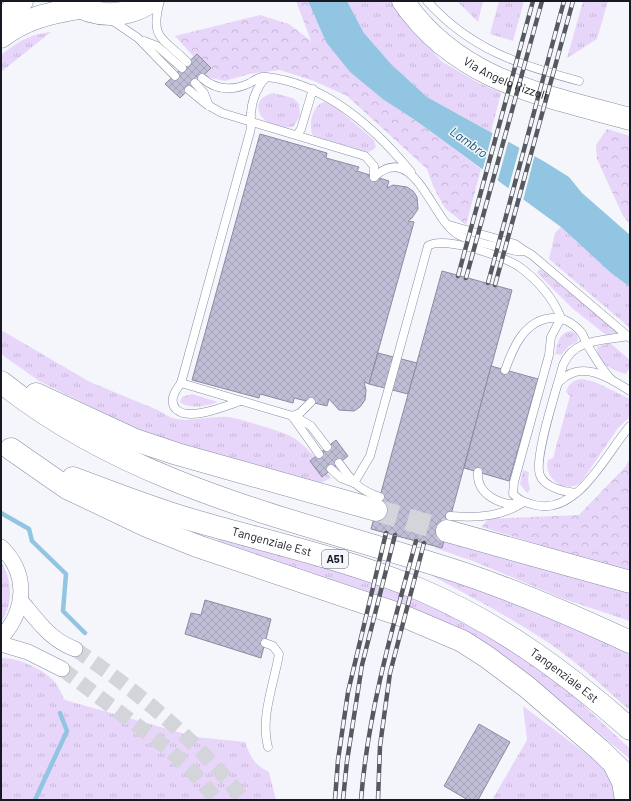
<svg xmlns="http://www.w3.org/2000/svg" width="631" height="801" font-family="Barlow,sans-serif">
	<defs>
		<pattern id="grass-tufts" width="24" height="20" patternUnits="userSpaceOnUse"><rect width="24" height="20" fill="#e8d6fa"/><path d="M3 7l-1-3M5 7V3M7 7l1-3M15 17l-1-3M17 17v-4M19 17l1-3" fill="none" stroke="#c6b7d6"/></pattern>
		<pattern id="forest-crowns" width="20" height="18" patternUnits="userSpaceOnUse"><rect width="20" height="18" fill="#e8d6fa"/><path d="M2 6a3 3 0 1 1 6 0M12 15a3 3 0 1 1 6 0" fill="none" stroke="#c6b7d6"/></pattern>
		<pattern id="building-cross-hatch" width="8" height="8" patternUnits="userSpaceOnUse"><rect width="8" height="8" fill="#c0bed6"/><path d="M0 0l8 8M0 8l8-8" fill="none" stroke="#a4a3b7"/></pattern>
	</defs>
	<rect width="100%" height="100%" fill="#f4f6fb"/>
	<g fill="url(#grass-tufts)">
		<path d="M347 1H391L441 61 477 82 501 93 491 132 427 97 392 65 364 33Z"/>
		<path d="M457 1H483L478 22Z"/>
		<path d="M499 1H524L513 41 490 34Z"/>
		<path d="M583 1H608L597 39 567 58Z"/>
		<path d="M51 32 1 72V55C19 41 28 35 51 32Z"/>
		<path d="M273 93 293 98 299 104 300 116 294 126C267 135 241 101 273 93Z"/>
		<path d="M324 102 332 104 374 140 376 147 373 150 368 152 317 137 312 134C309 123 312 106 324 102Z"/>
		<path d="M561 227 611 273 630 287V328L549 259 555 233Z"/>
		<path d="M540 269 542 270 618 333 606 335 572 308 539 275 537 272Z"/>
		<path d="M1 330 90 382 160 411C180 428 205 415 228 417 237 418 285 432 292 437 301 442 308 450 315 457L310 461 322 476 327 473 331 478 319 484 158 440 39 381 1 354Z"/>
		<path d="M571 331 577 334 578 341 569 346 561 355 555 354C558 343 558 333 571 331Z"/>
		<path d="M610 343 630 360V370H628L626 374C613 370 597 364 597 347Z"/>
		<path d="M582 379 595 382 630 399V417L618 428 582 481C567 496 543 479 548 460L553 458 570 396 566 392C568 384 573 380 582 379Z"/>
		<path d="M192 394 218 402C206 406 190 410 180 402L182 397Z"/>
		<path d="M523 470 529 472 528 480 530 490 527 493 520 484Z"/>
		<path d="M219 536 338 568 463 618 560 683 630 749V759L524 671 490 646 458 627 387 598 218 541Z"/>
		<path d="M437 537 630 591V621L564 599 473 561 435 548Z"/>
		<path d="M1 562C13 581 13 603 1 623Z"/>
		<path d="M427 573 477 584 630 654V711C604 687 578 663 549 643 510 617 468 595 427 573Z"/>
		<path d="M1 658C17 657 43 669 54 681 59 686 61 694 65 700L196 737 245 742C250 756 254 765 269 772L276 800H1Z"/>
		<path d="M523 706 605 768 613 780 616 800H492L527 740Z"/>
	</g>
	<g fill="url(#forest-crowns)">
		<path d="M296 1H308L326 42 384 100 415 120 481 169 466 225 445 208 433 186 427 169 347 96 314 81 280 70 249 74 225 81 202 76 197 54 194 57 175 36 260 15 289 24 311 41Z"/>
		<path d="M607 129 630 136V224L623 216 597 159 596 145Z"/>
		<path d="M630 457V571L575 556 482 527 488 519 579 515 626 466Z"/>
	</g>
	<path fill="#92c5e1" d="M308 1H347L364 33 392 65 427 97 545 162 569 177 582 193 630 235V287L611 273 561 227 415 120 384 100 350 72 326 42Z"/>
	<g fill="#f4f6fb">
		<path d="M493 131 509 139 497 183 482 172Z"/>
		<path d="M520 146 535 154 523 201 508 190Z"/>
	</g>
	<g fill="none" stroke-linecap="round" stroke-linejoin="round">
		<g stroke="#92c5e1" stroke-width="4.5">
			<path d="M1 513 29 529 32 541 66 574 63 611 85 633"/>
			<path d="M35 800 67 731 60 713"/>
		</g>
	</g>
	<g fill="url(#building-cross-hatch)" stroke="#8c8aa1">
		<path d="M197 54 211 68 180 98 165 84Z"/>
		<path d="M260 134 327 153 326 158 359 167 357 171 389 181 387 188 393 185 407 187 413 191 417 197 418 209 412 218 408 221 414 222 369 384 364 382 366 390 365 400 360 407 354 411 339 410 329 399 327 406 294 398 293 403 260 394 259 398 192 380Z"/>
		<path d="M442 271 512 290 442 548 371 529Z"/>
		<path d="M378 353 417 363 408 394 369 384Z"/>
		<path d="M491 366 538 379 509 481 464 468Z"/>
		<path d="M336 440 348 456 322 477 310 461Z"/>
		<path d="M205 600 271 619 261 658 185 634 191 613 201 615Z"/>
		<path d="M479 724 510 742 478 800H468L444 786Z"/>
	</g>
	<g fill="none" stroke-linecap="round" stroke-linejoin="round">
		<g stroke="#d3d5da" stroke-width="15" stroke-dasharray="15 8" stroke-linecap="butt">
			<path d="M75 649C137 691 197 740 244 800"/>
			<path d="M62 669 167 748 193 772 217 800"/>
		</g>
		<path stroke="#d3d5da" stroke-width="22" stroke-dasharray="22 11" stroke-linecap="butt" d="M376 510 447 531"/>
		<defs>
			<g id="lane">
				<path d="M160 1C149 40 164 38 187 62"/>
				<path d="M427 1C470 49 519 65 579 81"/>
				<path d="M110 19 138 38 175 76"/>
				<path d="M144 41 157 46 182 68"/>
				<path d="M202 78C217 91 233 91 250 83 255 80 260 76 267 77 326 84 375 128 411 172"/>
				<path d="M195 83 204 93 209 106"/>
				<path d="M189 90 206 104 222 113 365 156 374 166V177"/>
				<path d="M297 135 301 129 313 89"/>
				<path d="M374 177C414 140 431 218 457 234 469 242 500 247 516 251H525L532 255 630 338"/>
				<path d="M449 225 515 244 525 251"/>
				<path d="M561 318 551 337 549 355 514 482 513 494C519 501 527 503 535 505 578 516 607 452 630 426"/>
				<path d="M505 370C513 348 524 320 552 318 564 318 572 322 581 332 584 336 585 341 588 346 595 357 601 369 611 379"/>
				<path d="M559 382C581 359 608 377 630 391"/>
				<path d="M181 383 296 417 311 426 327 447"/>
				<path d="M241 401C225 406 188 422 176 409 168 400 176 390 181 383L250 132C253 122 250 120 251 113 252 99 257 87 266 77"/>
				<path d="M292 416 319 454"/>
				<path d="M292 416 300 413 311 402"/>
				<path d="M339 463C352 481 358 490 380 497"/>
				<path d="M331 469 341 478 354 483"/>
				<path d="M478 472C476 495 502 507 521 503"/>
				<path d="M354 483 370 456 428 246C443 235 507 257 521 268 538 281 553 298 561 318"/>
				<path d="M576 493C564 492 544 487 540 475 533 459 558 385 563 365 574 338 603 341 628 336"/>
				<path d="M450 516C478 518 501 517 524 502"/>
				<path d="M265 643 273 646 279 654C274 684 260 717 268 747"/>
			</g>
			<g id="street">
				<path d="M1 547C29 574 26 610 1 638"/>
				<path d="M21 601C37 620 50 640 75 649"/>
				<path d="M1 644 28 652 62 669"/>
			</g>
			<g id="secondary">
				<path id="s1" d="M403 1C458 81 543 95 630 119"/>
			</g>
			<g id="highway">
				<path d="M68 1C95 18 125 19 152 1"/>
				<path d="M1 20 22 1"/>
				<path d="M1 37C25 18 50 13 79 8"/>
				<path d="M1 382C136 490 304 521 465 574 521 593 576 617 630 642"/>
				<path d="M36 394 135 440 177 454 376 510"/>
				<path d="M11 449 67 488 147 526 197 546 401 615 462 641 487 657 527 687 600 750 630 779"/>
				<path id="s2" d="M73 478C114 493 156 510 199 522 273 543 350 560 421 590 499 623 567 673 630 729"/>
				<path d="M447 531 630 582"/>
				<path d="M615 766 623 782 626 800"/>
			</g>
		</defs>
		<use href="#lane" stroke="#868ea4" stroke-width="9"/>
		<use href="#street" stroke="#868ea4" stroke-width="16"/>
		<use href="#secondary" stroke="#868ea4" stroke-width="23"/>
		<use href="#highway" stroke="#868ea4" stroke-width="23"/>
		<use href="#lane" stroke="#fff" stroke-width="8"/>
		<use href="#street" stroke="#fff" stroke-width="15"/>
		<use href="#secondary" stroke="#fff" stroke-width="22"/>
		<use href="#highway" stroke="#fff" stroke-width="22"/>
		<defs>
			<g id="rail">
				<path d="M458 276 533 1"/>
				<path d="M466 278 542 1"/>
				<path d="M488 283 564 1"/>
				<path d="M495 285 573 1"/>
				<path d="M335 800 338 760 348 692 386 533"/>
				<path d="M343 800 347 761 362 665 395 535"/>
				<path d="M361 800C368 711 393 626 416 541"/>
				<path d="M378 800 380 746 390 673 424 543"/>
			</g>
		</defs>
		<use href="#rail" stroke="#565960" stroke-width="4.5"/>
		<use href="#rail" stroke="#f4f6fb" stroke-width="3" stroke-dasharray="9" stroke-linecap="butt"/>
	</g>
	<g text-anchor="middle" stroke-width="3" stroke-linejoin="round" paint-order="stroke">
		<rect fill="#f4f6fb" stroke="#595c63" stroke-width="1" x="322" y="550" width="26" height="18" rx="3"/>
		<g font-size="11" font-weight="bold" fill="#171a22">
			<text x="335" y="563">A51</text>
		</g>
		<g font-size="12" fill="#171a22" stroke="#f4f6fb">
			<text dy="4" stroke="none"><textPath href="#s1" startOffset="131">Via Angelo Rizzoli</textPath></text>
			<text dy="4" stroke="none"><textPath href="#s2" startOffset="209">Tangenziale Est</textPath></text>
			<text dy="4" stroke="none"><textPath href="#s2" startOffset="533">Tangenziale Est</textPath></text>
		</g>
		<g font-size="13" font-style="italic" fill="#185672" stroke="#f4f6fb">
			<text transform="translate(469 142) rotate(36)" y="5">Lambro</text>
		</g>
	</g>
	<rect width="631" height="801" fill="none" stroke="#171a22" stroke-width="4"/>
</svg>
